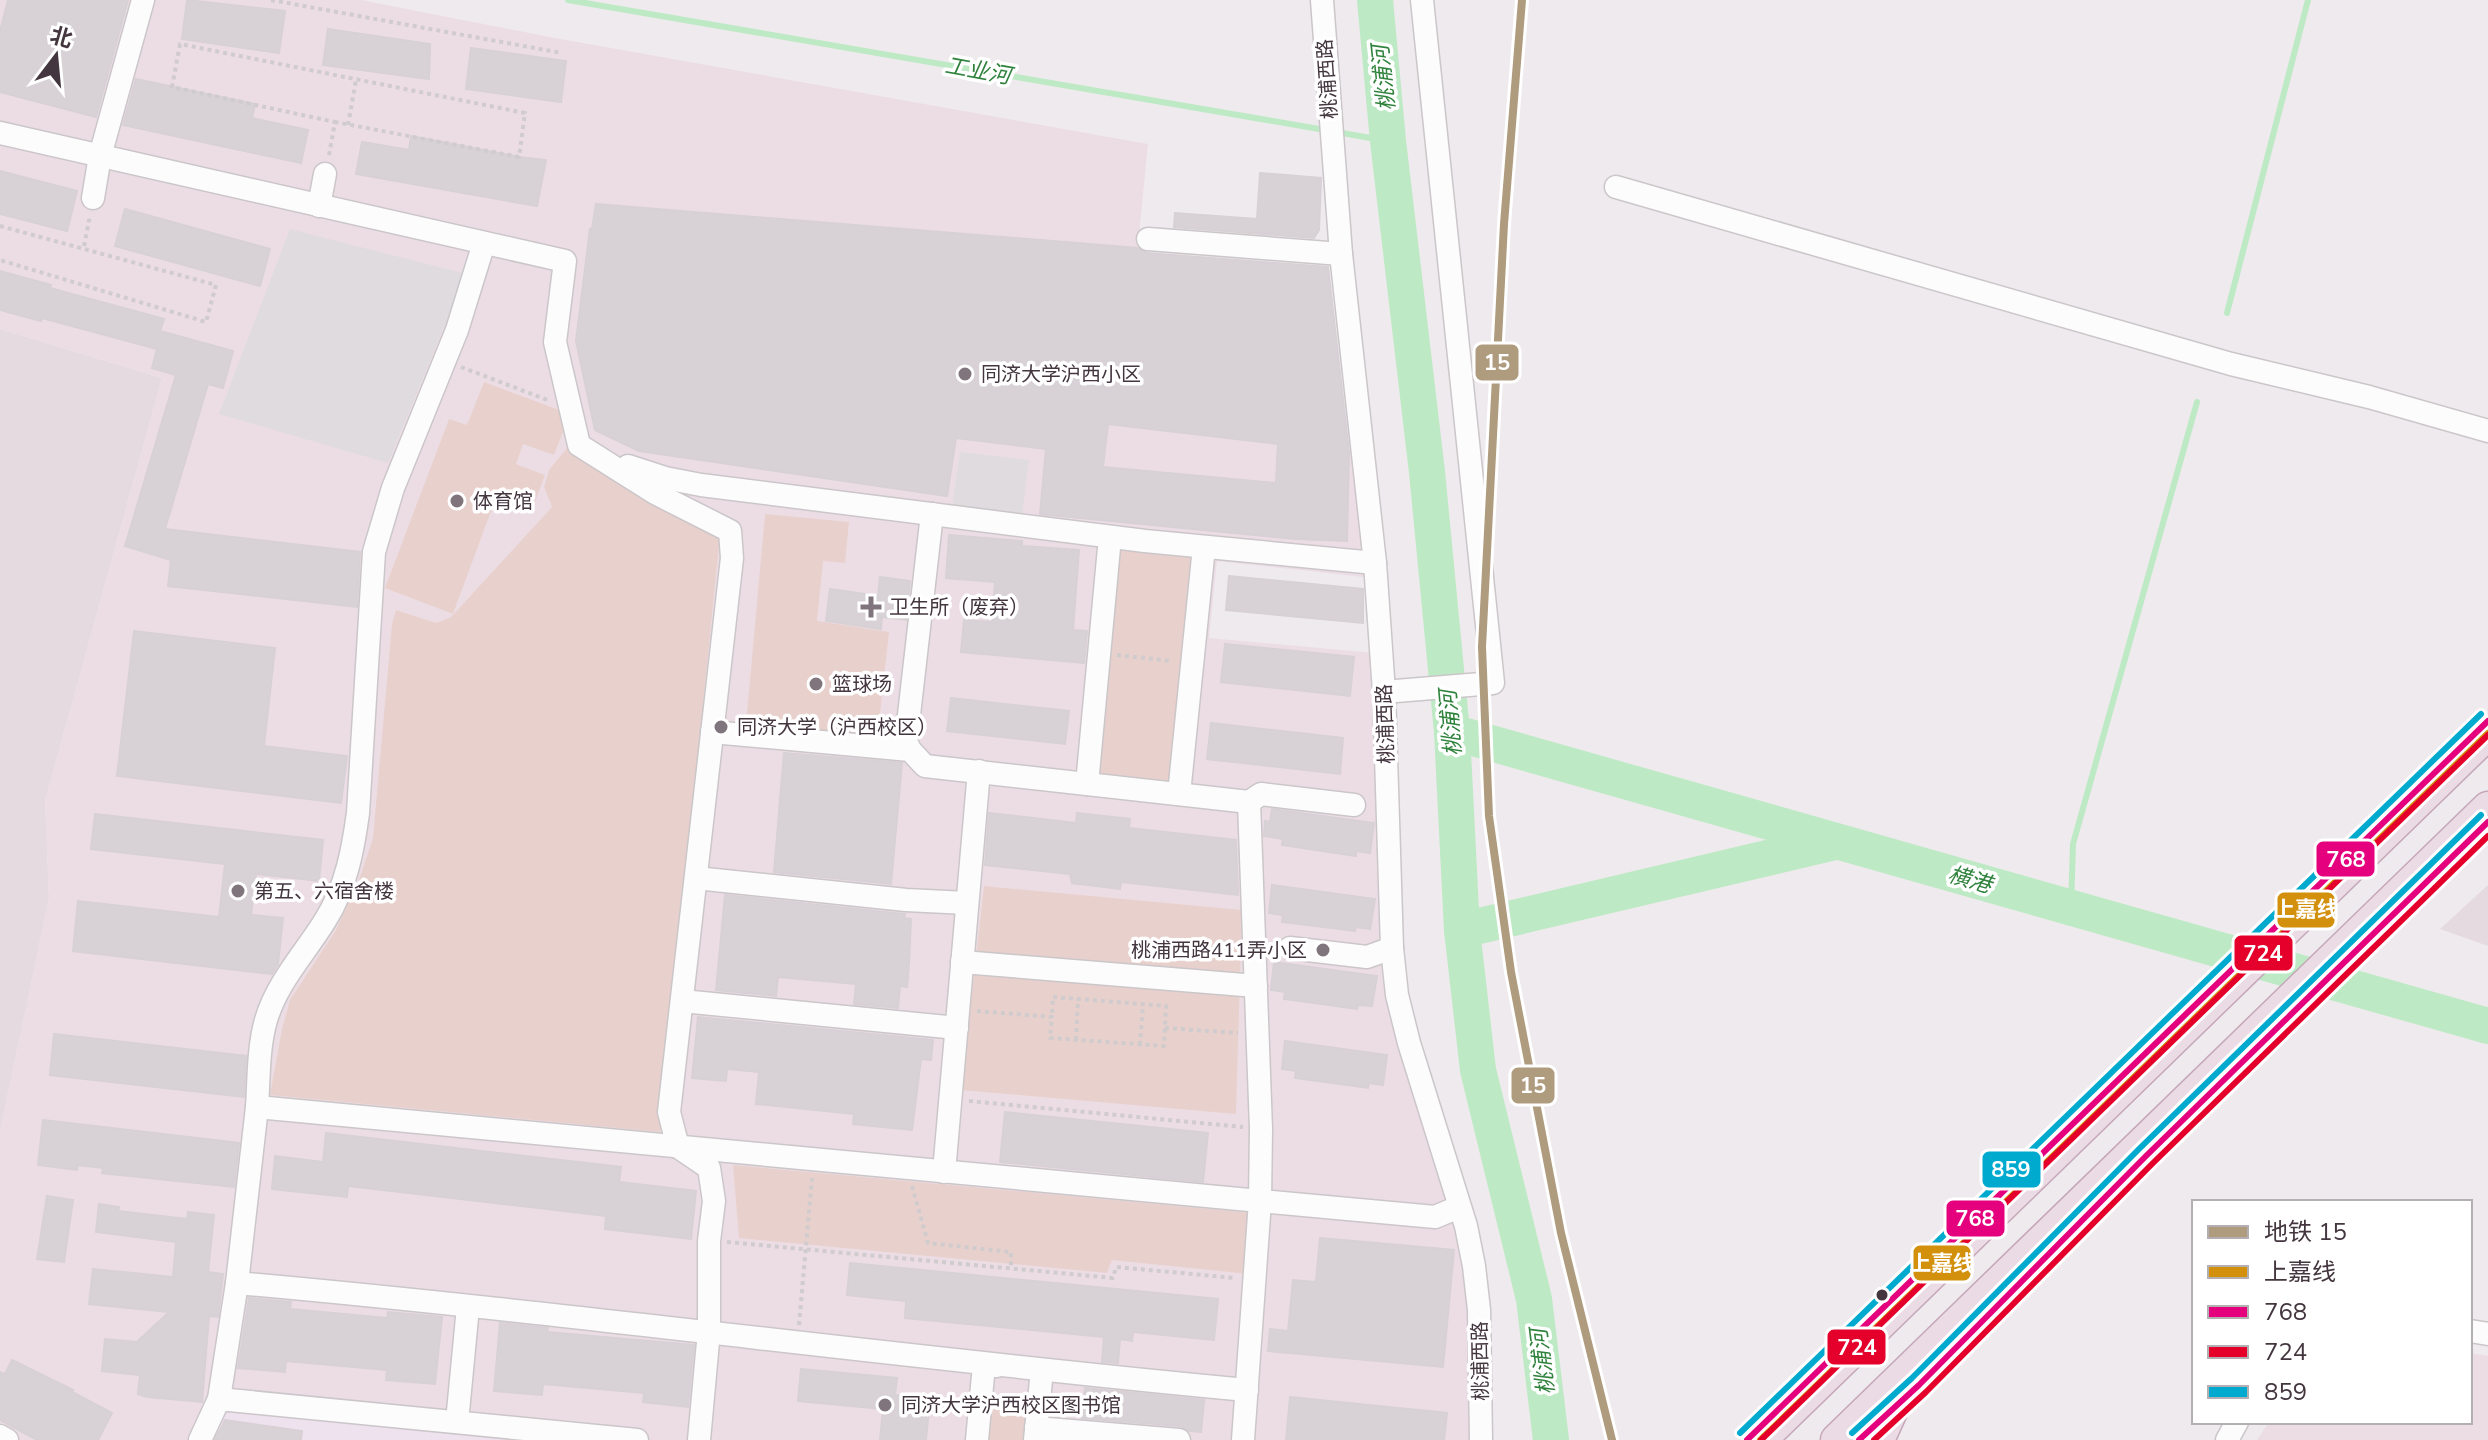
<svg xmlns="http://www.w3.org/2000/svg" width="2488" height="1440" font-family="'Nunito Sans','Noto Sans SC',sans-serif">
	<rect width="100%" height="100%" fill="#efeaed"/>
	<g fill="#e5dae0">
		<path d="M0 329 162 378 45 801 49 898 0 1131Z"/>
		<path d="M2488 885V946L2440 929Z"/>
	</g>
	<g fill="#ecdde5">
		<path d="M0 0H361L555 38 1148 144 1138 245 1329 263 596 205 576 341 595 430 639 451 947 496 960 407 1358 453 1372 578 1217 561 1209 638 1374 653 1384 952 1473 1287 1477 1440H512L231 1412 202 1440H0V1131L49 898 45 801 162 378 0 329Z"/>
		<path d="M2470 1353 2488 1356V1440H2257L2269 1422H2470Z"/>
	</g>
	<path fill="#efe2ef" d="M231 1412 512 1440H202L215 1418Z"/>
	<g fill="#e8d1cd">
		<path d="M484 382 570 414 554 455 523 444 516 464 545 475 533 507 497 495 453 614 385 588 449 419 467 425Z"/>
		<path d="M567 448 596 461 720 535 660 1132 270 1095 282 1029 290 1000 336 930 359 880 373 838 392 624 396 610 436 623 451 617 552 507 544 487 549 470Z"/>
		<path d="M765 514 849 522 845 563 823 561 817 621 889 632 876 750 745 735Z"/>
		<path d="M1117 546 1196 554 1171 784 1096 773Z"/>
		<path d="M984 886 1242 910 1236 1114 961 1090Z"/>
		<path d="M733 1165 1253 1213 1249 1274 1112 1260 1107 1273 739 1238Z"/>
		<path d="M995 1398 1027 1403 1030 1408 1027 1440H983L989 1401Z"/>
	</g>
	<g fill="#e0dbde">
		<path d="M290 229 466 274 388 463 219 414Z"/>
		<path d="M960 452 1029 460 1022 516 952 507Z"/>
	</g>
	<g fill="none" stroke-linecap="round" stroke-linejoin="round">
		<g stroke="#bdeac4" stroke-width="6">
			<path d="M568 0 1325 130"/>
			<path d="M1336 132 1388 141"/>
			<path d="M2227 313 2308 0"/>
			<path d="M2071 908 2073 844 2197 402"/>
		</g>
		<g stroke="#bdeac4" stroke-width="36">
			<path d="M1375 0 1388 141 1427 472 1452 732 1462 930 1478 1070 1534 1299 1551 1440"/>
			<path d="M1452 732 2488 1026"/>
			<path d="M1462 930 1835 842"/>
		</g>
	</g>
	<g fill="#d8d2d6" stroke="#d7d0d4" stroke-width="2" fill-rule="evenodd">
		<path d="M8 0H128L96 117 0 92V31Z"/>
		<path d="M187 0 285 11 279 53 182 39Z"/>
		<path d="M328 29 430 44 429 79 323 65Z"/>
		<path d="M471 48 566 61 561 102 466 89Z"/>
		<path d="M136 79 255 104 252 118 308 130 301 163 123 125Z"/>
		<path d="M411 136 519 157 546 160 537 206 356 174 362 142 409 150Z"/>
		<path d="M0 171 77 191 67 231 0 214Z"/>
		<path d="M1260 173 1321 178 1319 230 1314 238 1174 227 1175 213 1257 219Z"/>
		<path d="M596 204 1138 248 1147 253 1328 267 1349 452 1347 541 1295 539 1040 514 1046 449 956 438 947 496 639 451 595 430 576 341 590 229H592ZM1108 424 1278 444 1276 483 1103 467Z"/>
		<path d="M125 209 270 249 260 286 115 246Z"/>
		<path d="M0 271 51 285 50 288 164 319 160 331 233 351 223 388 208 384 165 529 360 552 357 607 168 586 171 560 125 546 176 375 152 368 157 349 42 318 41 321 0 310Z"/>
		<path d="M949 535 1022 541V546L1079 550 1073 630 1087 631 1084 663 961 652 964 620 992 622 995 582 946 578Z"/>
		<path d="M1229 576 1363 589V623L1226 610Z"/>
		<path d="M880 577 910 581 906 620 882 617 881 629 826 621 830 589 878 596Z"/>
		<path d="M134 631 275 648 264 746 347 756 341 803 117 776Z"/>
		<path d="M1225 644 1354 657 1350 696 1221 682Z"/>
		<path d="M951 698 1069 711 1065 744 947 731Z"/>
		<path d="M1211 723 1343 738 1340 774 1207 759Z"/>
		<path d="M784 753 902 763 891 884 774 872Z"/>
		<path d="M1272 809 1374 823 1370 853 1356 851V856L1282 845 1283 839 1264 836 1265 821 1270 822Z"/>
		<path d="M989 813 1076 823 1077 813 1130 819 1129 828 1236 840 1238 895 1121 882 1120 889 1072 883 1070 874 985 865Z"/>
		<path d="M95 814 323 840 319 881 256 874 251 915 283 918 278 964 272 974 73 951 78 901 219 917 225 864 91 849Z"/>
		<path d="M1272 885 1375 899 1370 929 1356 927 1355 931 1282 922 1283 915 1269 913Z"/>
		<path d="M725 895 905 914 904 918 911 919 909 963 907 987 900 986 898 1008 854 1004 856 984 778 977 776 996 716 990Z"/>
		<path d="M1274 962 1377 976 1372 1006 1358 1005 1357 1009 1284 999 1285 992 1271 990Z"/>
		<path d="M698 1017 933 1040 931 1060 921 1059 912 1130 853 1124 854 1114 756 1104 759 1072 727 1069 726 1081 692 1078Z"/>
		<path d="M54 1034 246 1056 244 1097 50 1075Z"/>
		<path d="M1285 1041 1387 1055 1383 1085 1369 1083 1368 1088 1295 1078 1296 1071 1282 1069Z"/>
		<path d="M1005 1112 1208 1133 1203 1182 1000 1162Z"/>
		<path d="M43 1120 239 1143 234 1187 102 1173 103 1168 78 1165 77 1170 38 1165Z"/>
		<path d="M326 1133 621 1167 619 1182 696 1191 691 1239 605 1229 606 1216 348 1186 347 1197 272 1189 275 1156 323 1162Z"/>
		<path d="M47 1196 73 1200 64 1262 37 1259Z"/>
		<path d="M99 1204 119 1207 118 1211 187 1219 188 1212 214 1215 208 1272 223 1274 218 1317 209 1316 202 1402 147 1397 138 1394 140 1375 102 1371 105 1339 137 1342 169 1312 89 1304 93 1269 173 1277 176 1242 96 1232Z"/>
		<path d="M1320 1238 1454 1250 1443 1367 1268 1351 1270 1329 1288 1331 1293 1280 1316 1282Z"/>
		<path d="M850 1263 1218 1299 1214 1340 1133 1332 1132 1341 1120 1339 1118 1363 1102 1362 1104 1337 905 1318 906 1301 847 1295Z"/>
		<path d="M249 1298 291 1302 290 1309 387 1318 388 1312 442 1317 435 1384 386 1380 387 1370 286 1361 285 1372 238 1368Z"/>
		<path d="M500 1323 548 1328 547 1332 694 1345 688 1407 643 1402 644 1393 543 1384 542 1395 494 1391Z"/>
		<path d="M12 1360 73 1390 72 1392 112 1413 98 1440H37L0 1420V1372L5 1374Z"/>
		<path d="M801 1369 897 1378 895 1395 930 1398 926 1440H880L883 1409 798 1401Z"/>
		<path d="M1085 1388 1204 1400 1201 1432 1189 1431 1180 1426 1082 1418Z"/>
		<path d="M1290 1397 1447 1413 1444 1440H1286Z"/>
		<path d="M225 1420 302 1431 301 1440H215Z"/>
	</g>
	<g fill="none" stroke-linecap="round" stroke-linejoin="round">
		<defs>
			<g id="minor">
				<path d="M1322 0 1341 254 1375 563 1384 692 1392 948 1397 995 1409 1043 1466 1226 1474 1266 1479 1310 1481 1440"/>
				<path d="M0 133 565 261 555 342 579 445 655 493 730 531 732 558 669 1112 678 1147 709 1168 714 1201 709 1241V1331L699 1440"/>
				<path d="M1616 187 2231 364 2369 397 2488 431"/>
				<path d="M93 198 100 156 143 0"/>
				<path d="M319 206 325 174"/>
				<path d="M1148 239 1341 254"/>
				<path d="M484 243 457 330 393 488 374 552 358 813C353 850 346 887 326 919 306 952 277 982 266 1020 258 1048 259 1078 257 1107L1260 1201 1243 1440"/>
				<path d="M628 466 665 478 701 485 1145 541 1375 563"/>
				<path d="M1384 692 1493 683 1422 0"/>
				<path d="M712 732 910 750 925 766 1249 802 1261 794 1354 805"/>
				<path d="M910 750 906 741 932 514"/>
				<path d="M1087 784 1110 537"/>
				<path d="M1179 794 1204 547"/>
				<path d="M1249 802 1261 1129 1260 1201 1435 1217 1454 1209"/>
				<path d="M696 878 906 900 967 903"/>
				<path d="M1290 948 1367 957 1392 948"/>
				<path d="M962 962 1256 986"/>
				<path d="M682 1001 957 1028"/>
				<path d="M257 1107 237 1283C574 1313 910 1359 1247 1390"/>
				<path d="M944 1172 979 771"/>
				<path d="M2470 1331 2488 1334"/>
				<path d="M219 1399 637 1440"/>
				<path d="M457 1422 468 1307"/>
				<path d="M1036 1428 1179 1440"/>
				<path d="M0 1436 7 1440"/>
				<path d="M200 1440 219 1399 237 1283"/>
				<path d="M977 1440 984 1365 997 1366"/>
				<path d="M1035 1440 1042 1370"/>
				<path d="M2227 1440 2237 1422"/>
			</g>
			<path id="major" d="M1877 1423 1919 1385 2013 1290"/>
			<g id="highway">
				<path d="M1760 1440 2488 733"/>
				<path d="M1837 1440 2488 808"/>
				<path d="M1878 1440 1892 1409"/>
			</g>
		</defs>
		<use href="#minor" stroke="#cbc6c9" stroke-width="25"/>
		<use href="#major" stroke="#d0b8c5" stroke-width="31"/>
		<use href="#highway" stroke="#c5a7b9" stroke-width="35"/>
		<g stroke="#d0cbcd" stroke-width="4" stroke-dasharray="4 4" stroke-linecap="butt">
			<path d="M271 0 562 53"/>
			<path d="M348 125 356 80"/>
			<path d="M329 155 335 122 172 87 180 44 525 113 519 157 335 122"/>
			<path d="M0 226 216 285 206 322 0 260"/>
			<path d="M84 246 90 216"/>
			<path d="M461 367 550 401"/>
			<path d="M1117 655 1172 661"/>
			<path d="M977 1011 1052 1017 1050 1038 1164 1046 1166 1006 1053 997 1052 1017"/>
			<path d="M1165 1028 1238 1033"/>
			<path d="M1076 1040 1078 999"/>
			<path d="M1140 1045 1143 1004"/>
			<path d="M969 1101 1243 1127"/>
			<path d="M912 1186 928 1243 1011 1252V1269"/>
			<path d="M727 1242 1113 1278 1116 1267 1235 1278"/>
			<path d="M799 1325 812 1178"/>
		</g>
		<use href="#minor" stroke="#fdfcfc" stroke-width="22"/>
		<use href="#major" stroke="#efe4ea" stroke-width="28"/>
		<use href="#highway" stroke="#eadbe4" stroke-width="32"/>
		<defs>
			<path id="bus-1" d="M1760 1440 2488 733"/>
			<g id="bus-2">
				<path d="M1747 1440 2488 721"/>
				<path d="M1859 1440 1919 1385 2146 1156 2488 822"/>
			</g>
			<g id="bus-3">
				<path d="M1761 1440 2488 735"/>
				<path d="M1874 1440 1926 1392 2153 1163 2488 836"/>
			</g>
			<g id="bus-4">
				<path d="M1740 1433 2481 714"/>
				<path d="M1852 1433 1912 1378 2139 1149 2481 815"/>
			</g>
		</defs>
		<use href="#bus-1" stroke="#fff" stroke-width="12"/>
		<use href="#bus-2" stroke="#fff" stroke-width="12"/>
		<use href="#bus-3" stroke="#fff" stroke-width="12"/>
		<use href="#bus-4" stroke="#fff" stroke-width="12"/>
		<use href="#bus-1" stroke="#d3900d" stroke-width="6"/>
		<use href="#bus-2" stroke="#e5007d" stroke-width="6"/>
		<use href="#bus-3" stroke="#e4002b" stroke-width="6"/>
		<use href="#bus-4" stroke="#00a9ce" stroke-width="6"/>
		<defs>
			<path id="metro-1" d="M1522 0 1504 224 1482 647 1489 816 1511 972 1561 1233 1612 1440"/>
		</defs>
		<use href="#metro-1" stroke="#fff" stroke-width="14"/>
		<use href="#metro-1" stroke="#af9c7f" stroke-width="8"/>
	</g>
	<g fill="#80757c" stroke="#fff" stroke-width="3">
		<circle cx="965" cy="374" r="8"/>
		<circle cx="457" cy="501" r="8"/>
		<path d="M867 595h8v8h8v8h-8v8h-8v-8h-8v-8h8z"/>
		<circle cx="816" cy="684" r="8"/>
		<circle cx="721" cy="727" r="8"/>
		<circle cx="238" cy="891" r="8"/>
		<circle cx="1323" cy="950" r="8"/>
		<circle cx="885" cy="1405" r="8"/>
	</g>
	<circle fill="#44363f" stroke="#fff" stroke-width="3" cx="1882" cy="1295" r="7"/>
	<g text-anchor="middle" stroke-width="7" stroke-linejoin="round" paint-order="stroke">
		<g font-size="20" fill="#44363f" stroke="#fff">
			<text transform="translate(1327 79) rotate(-94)" y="7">桃浦西路</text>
			<text transform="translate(1385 724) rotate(-92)" y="7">桃浦西路</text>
			<text transform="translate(1480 1361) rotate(-91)" y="7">桃浦西路</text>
		</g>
		<g font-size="20" fill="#44363f" stroke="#fff" text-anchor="start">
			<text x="981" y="381">同济大学沪西小区</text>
			<text x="473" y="508">体育馆</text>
			<text x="889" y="614">卫生所（废弃）</text>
			<text x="832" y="691">篮球场</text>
			<text x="737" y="734">同济大学（沪西校区）</text>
			<text x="254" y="898">第五、六宿舍楼</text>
			<text x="1307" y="957" text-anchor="end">桃浦西路411弄小区</text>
			<text x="901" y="1412">同济大学沪西校区图书馆</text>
		</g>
		<g font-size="22" font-style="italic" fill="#2f823c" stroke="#fff">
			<text transform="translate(978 70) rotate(10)" y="8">工业河</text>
			<text transform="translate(1383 78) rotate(-96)" y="8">桃浦河</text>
			<text transform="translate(1450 723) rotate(-95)" y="8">桃浦河</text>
			<text transform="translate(1970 879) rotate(16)" y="8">横港</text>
			<text transform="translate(1542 1362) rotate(-97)" y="8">桃浦河</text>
		</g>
	</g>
	<g stroke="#fff" stroke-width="3">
		<rect x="1474" y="343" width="46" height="39" rx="8" fill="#af9c7f"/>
		<rect x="2315" y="840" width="61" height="38" rx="8" fill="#e5007d"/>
		<rect x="2276" y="891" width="60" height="38" rx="8" fill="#d3900d"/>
		<rect x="2233" y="934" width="61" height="38" rx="8" fill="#e4002b"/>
		<rect x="1510" y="1066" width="46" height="39" rx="8" fill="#af9c7f"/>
		<rect x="1981" y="1150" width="61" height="39" rx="8" fill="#00a9ce"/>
		<rect x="1945" y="1199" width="61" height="39" rx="8" fill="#e5007d"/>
		<rect x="1912" y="1244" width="60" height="38" rx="8" fill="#d3900d"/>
		<rect x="1826" y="1328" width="61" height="38" rx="8" fill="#e4002b"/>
	</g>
	<g font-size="22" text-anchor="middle" font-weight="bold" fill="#fff">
		<text x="1497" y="370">15</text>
		<text x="2346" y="867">768</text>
		<text x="2306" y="917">上嘉线</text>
		<text x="2263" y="961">724</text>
		<text x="1533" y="1093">15</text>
		<text x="2011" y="1177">859</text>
		<text x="1975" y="1226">768</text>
		<text x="1942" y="1271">上嘉线</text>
		<text x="1857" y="1355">724</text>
	</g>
	<rect x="2192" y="1200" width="280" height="224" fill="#ffffff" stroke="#b4afb2" stroke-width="2"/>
	<rect x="2208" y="1226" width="40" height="12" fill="#af9c7f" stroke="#b4afb2" stroke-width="2"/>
	<text x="2264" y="1240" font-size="24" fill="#44363f">地铁 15</text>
	<rect x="2208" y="1266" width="40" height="12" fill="#d3900d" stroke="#b4afb2" stroke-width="2"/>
	<text x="2264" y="1280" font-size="24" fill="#44363f">上嘉线</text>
	<rect x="2208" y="1306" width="40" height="12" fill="#e5007d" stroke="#b4afb2" stroke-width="2"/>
	<text x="2264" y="1320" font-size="24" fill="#44363f">768</text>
	<rect x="2208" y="1346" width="40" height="12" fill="#e4002b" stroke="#b4afb2" stroke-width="2"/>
	<text x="2264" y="1360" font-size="24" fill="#44363f">724</text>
	<rect x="2208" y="1386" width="40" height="12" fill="#00a9ce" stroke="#b4afb2" stroke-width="2"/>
	<text x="2264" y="1400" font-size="24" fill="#44363f">859</text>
	<g transform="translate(56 56) rotate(16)" stroke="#ffffff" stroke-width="6" paint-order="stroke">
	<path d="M0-6L14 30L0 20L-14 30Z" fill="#44363f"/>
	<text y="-12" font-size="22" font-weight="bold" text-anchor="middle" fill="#44363f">北</text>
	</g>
</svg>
